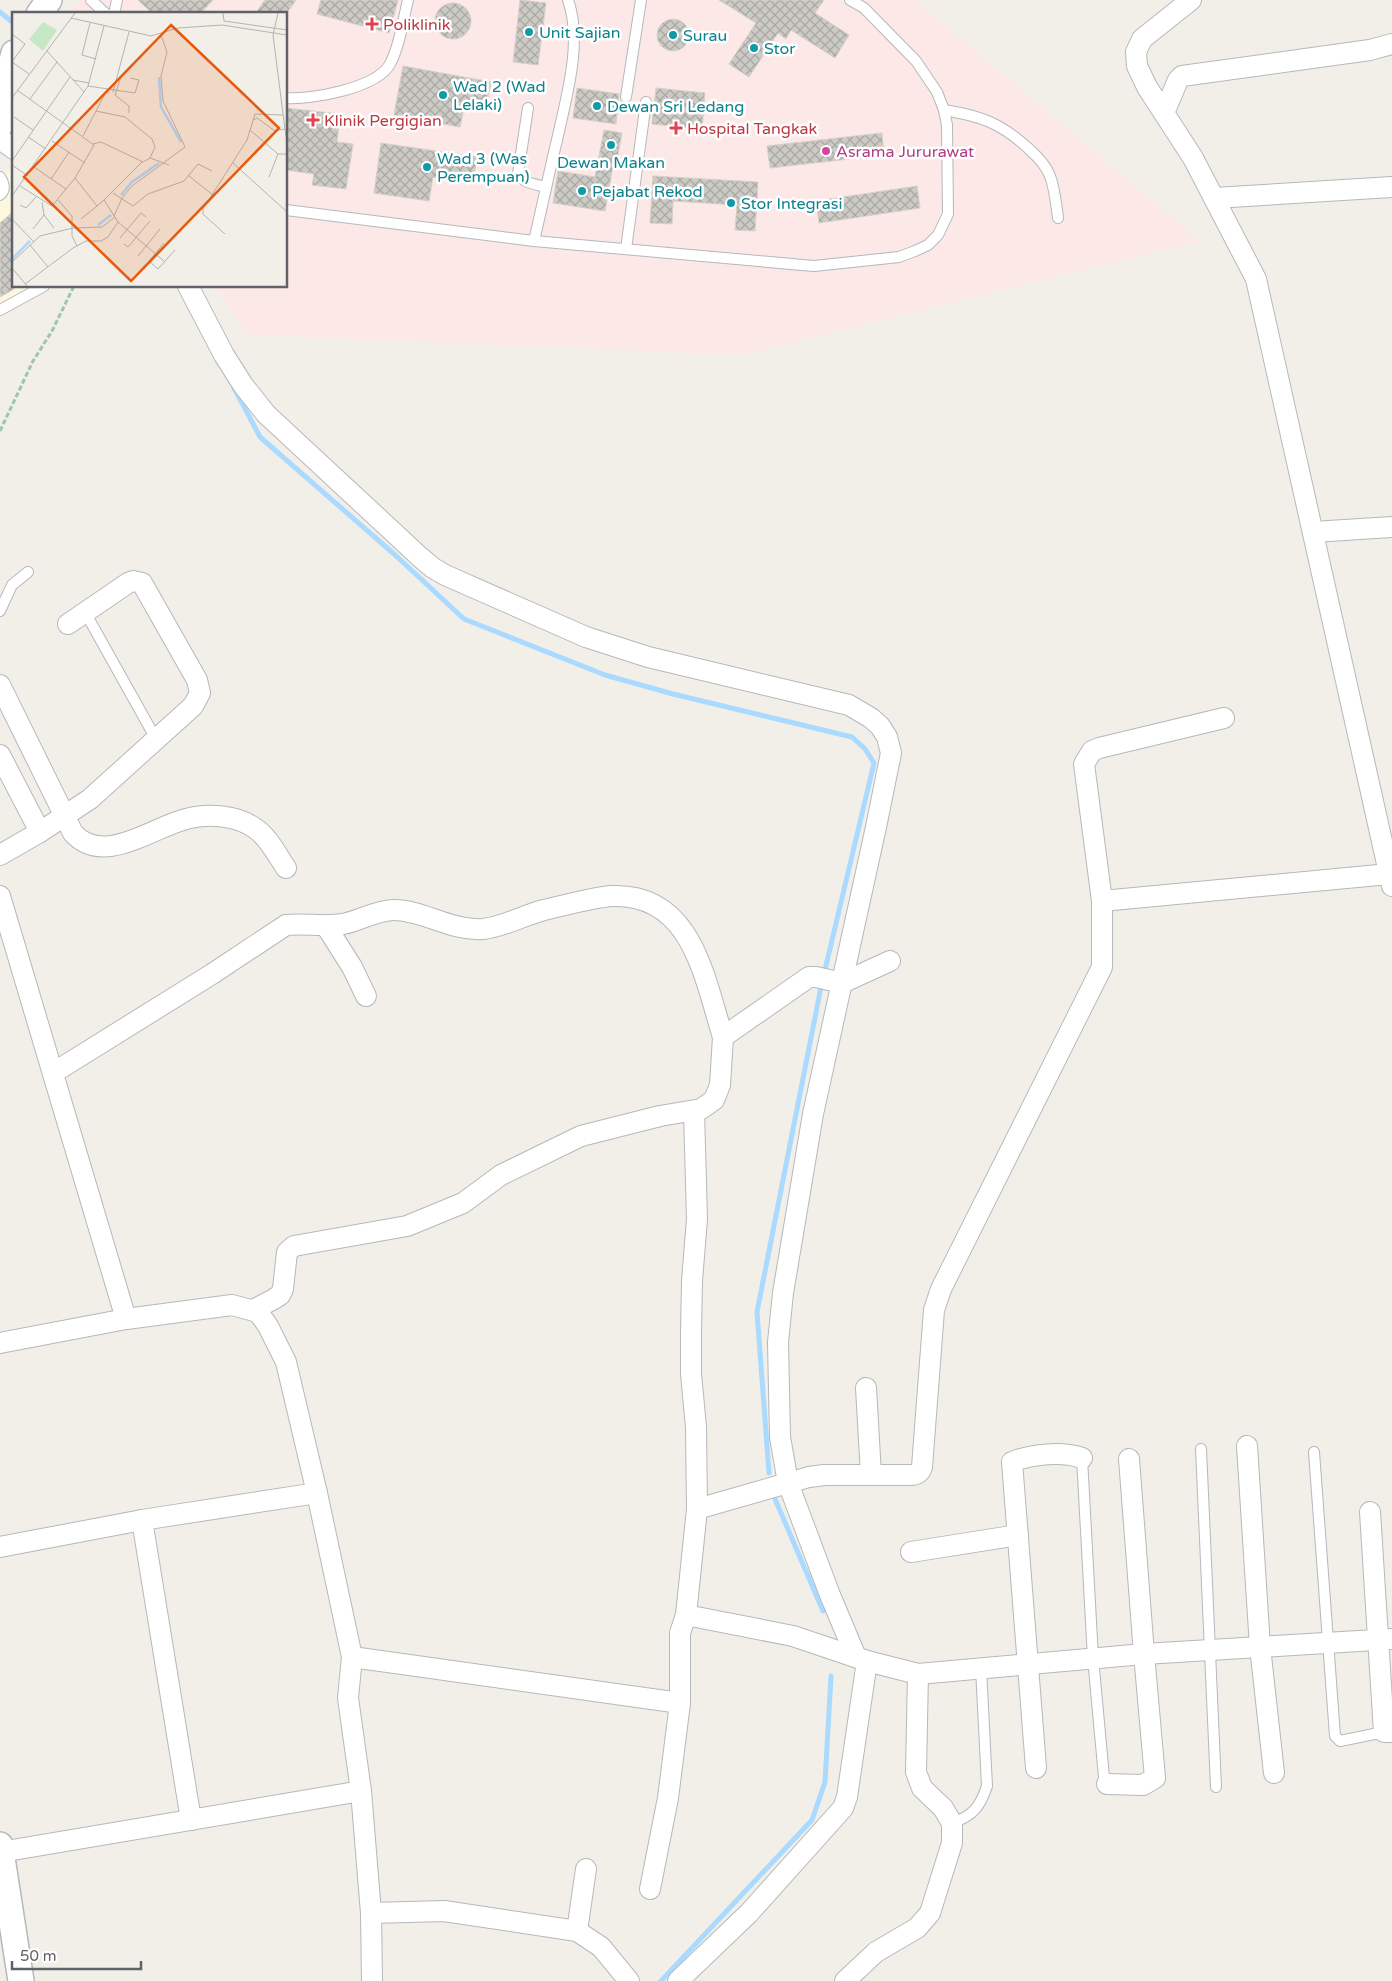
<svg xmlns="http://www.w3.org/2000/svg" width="1392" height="1981" font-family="'Varela Round',sans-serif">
	<defs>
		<pattern id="building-cross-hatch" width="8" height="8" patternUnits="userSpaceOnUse" patternTransform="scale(1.25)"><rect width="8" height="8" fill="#cccac5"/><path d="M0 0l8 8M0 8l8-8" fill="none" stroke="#a9a8a4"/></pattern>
	</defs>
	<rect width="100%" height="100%" fill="#f1efe8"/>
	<path fill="#fef7e0" d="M11 169 14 173V286H57L0 316V177Z"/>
	<path fill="#fce8e6" d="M81 0H915L1200 241 742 355 245 334 215 286H286V14H69Z"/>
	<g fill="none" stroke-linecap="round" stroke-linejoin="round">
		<g stroke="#aadaff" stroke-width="5">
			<path d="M0 12 11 21"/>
			<path d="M234 388 260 437 394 554 464 619 605 675 673 694 852 737 865 749 874 763 824 974"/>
			<path d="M769 1473 757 1312 822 982"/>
			<path d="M775 1499 823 1611"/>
			<path d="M661 1981 812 1820 825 1782 831 1676"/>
		</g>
	</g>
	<g fill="url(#building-cross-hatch)" stroke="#d6d1c6">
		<path d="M138 0H213L200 14H153Z"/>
		<path d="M265 0H296L286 14H255Z"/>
		<path d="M321 0H398L389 33 317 14Z"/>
		<path d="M520 0 546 3 538 65 513 62Z"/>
		<path d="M719 0H824L815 13 849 35 835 58 791 30 786 39 778 33 749 77 729 64 756 23Z"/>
		<circle cx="453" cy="21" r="18"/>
		<circle cx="673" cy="35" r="16"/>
		<path d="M403 66 491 82 485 111 464 107 460 127 394 115Z"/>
		<path d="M577 88 619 94 616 124 573 118Z"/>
		<path d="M656 88 705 93 702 129 652 124Z"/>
		<path d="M286 108 340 114 337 142 353 144 346 189 312 185 314 174 286 170Z"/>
		<path d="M604 130 622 133 617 160H614L605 211 553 203 558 171 595 177Z"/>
		<path d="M882 133 884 155 770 168 767 146Z"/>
		<path d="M381 143 477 157 473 183 433 177 429 201 374 193Z"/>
		<path d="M653 176 758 182 755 231 735 230 737 205 673 201 672 224 650 223Z"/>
		<path d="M917 186 920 208 819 223 816 201Z"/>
		<path d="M14 211V289L0 297V223Z"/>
	</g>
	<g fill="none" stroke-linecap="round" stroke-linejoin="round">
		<defs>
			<g id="service">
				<path d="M91 0 106 14"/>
				<path d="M114 14 117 0"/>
				<path d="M626 97 641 0"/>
				<path d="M286 98C311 100 377 88 390 64 400 45 403 20 408 0"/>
				<path d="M528 108 518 173C523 184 536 184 546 187"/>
				<path d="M944 110C981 116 1001 123 1029 149 1038 157 1046 165 1050 176 1055 189 1056 204 1058 218"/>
				<path d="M0 177C4 183 6 190 0 195"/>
				<path d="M286 210 534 241 814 266 899 257 915 251 928 245 938 235 948 214 947 125 944 110 937 92 916 61 864 8 850 0"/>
				<path d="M534 241C542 207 549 173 557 140 566 98 583 42 568 0"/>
				<path d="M626 249 646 102"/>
				<path d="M0 310 44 286"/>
				<path d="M0 611 12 585 28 572"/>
				<path d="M85 612 156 739"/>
				<path d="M1201 1449 1216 1787"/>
				<path d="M1314 1452 1335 1736 1340 1741 1384 1732"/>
				<path d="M1082 1458 1093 1658 1104 1777 1107 1784"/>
				<path d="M952 1823C973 1816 980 1807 987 1786L981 1668"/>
			</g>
			<g id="minor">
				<path d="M1191 0 1142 39 1136 52 1137 66 1147 87 1193 158 1256 279 1392 886"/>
				<path d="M1164 113 1178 80 1182 76 1370 50 1392 44"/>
				<path d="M0 139 14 149"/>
				<path d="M1214 198 1392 187"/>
				<path d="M188 286 224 355 243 385 266 414 420 557 433 568 445 575 586 637 648 657 849 705 871 718 880 726 887 737 891 753 876 827 813 1114 783 1293 778 1342 780 1437 788 1483 830 1595 856 1657"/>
				<path d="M1313 532 1392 527"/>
				<path d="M0 685 73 833C103 867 153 827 186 819 207 813 238 815 256 829 269 838 277 855 286 868"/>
				<path d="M0 755 40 832"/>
				<path d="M0 855 40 832 90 799 193 706 200 693 197 680 142 583 133 581 128 583 68 624"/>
				<path d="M0 896 126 1319"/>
				<path d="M1102 901 1389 874"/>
				<path d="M326 926 352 967 366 996"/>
				<path d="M53 1073 212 974 286 925C305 923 323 927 343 924 359 921 377 910 394 910 423 910 450 931 483 929 504 927 524 915 544 910 562 906 594 897 612 896 692 893 704 977 723 1037"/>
				<path d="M253 1310 274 1299 280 1295 283 1289 287 1252 294 1246 407 1226 463 1203 501 1175 581 1136 660 1116 701 1109 714 1100 720 1085 723 1037 809 977H816L842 983 890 961"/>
				<path d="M0 1343 126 1319 232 1305 258 1312 268 1326 286 1362 317 1493 352 1657 348 1698 361 1791 371 1913 372 1981"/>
				<path d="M866 1388 871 1475"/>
				<path d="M1247 1446 1260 1647 1274 1773"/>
				<path d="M697 1509 809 1477 824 1475H910C916 1475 920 1473 922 1467L934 1310 941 1289 1102 967V901L1084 764 1092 751 1099 748 1224 718"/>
				<path d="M1370 1512 1384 1732H1392"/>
				<path d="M142 1520 191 1820"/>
				<path d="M0 1547 142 1520 317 1493"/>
				<path d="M911 1552 1018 1535"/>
				<path d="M686 1615 697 1509 696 1427 691 1374V1333L692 1281 697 1219 694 1111"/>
				<path d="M352 1657 680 1703V1633L686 1615 793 1636 867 1661 918 1674 1144 1654 1392 1639"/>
				<path d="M1036 1768 1012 1462C1032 1454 1062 1451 1082 1458"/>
				<path d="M1107 1784 1143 1785 1155 1778 1144 1654 1129 1459"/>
				<path d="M1 1852 361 1791"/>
				<path d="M650 1889 668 1798 680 1703"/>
				<path d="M371 1913 444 1911 577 1931 601 1947 629 1981"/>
				<path d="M577 1931 586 1869"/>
				<path d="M678 1981 749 1913 843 1808 847 1797 867 1661"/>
				<path d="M845 1981 876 1952 917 1928 930 1913 952 1843V1823L943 1808 922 1788 916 1772 918 1674"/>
			</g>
			<g id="tertiary">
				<path d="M39 14 49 0"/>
				<path d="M0 125C7 101 7 77 14 53"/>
				<path d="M0 1845 21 1981"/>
			</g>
		</defs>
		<use href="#service" stroke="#b5b8bc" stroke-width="12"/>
		<use href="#minor" stroke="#b5b8bc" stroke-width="22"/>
		<use href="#tertiary" stroke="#b5b8bc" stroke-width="28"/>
		<path stroke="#9cc7a9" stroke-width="3" stroke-dasharray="5 2.5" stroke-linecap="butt" d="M0 431 33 361 52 331 74 286"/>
		<use href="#service" stroke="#fff" stroke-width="10"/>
		<use href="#minor" stroke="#fff" stroke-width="20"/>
		<use href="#tertiary" stroke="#fff" stroke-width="25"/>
	</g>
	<g fill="#e0444e" stroke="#fff" stroke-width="2">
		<path d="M369.5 16.5h5v5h5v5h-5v5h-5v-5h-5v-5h5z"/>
		<path d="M310.5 112.5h5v5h5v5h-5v5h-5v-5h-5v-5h5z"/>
		<path d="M673.5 120.5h5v5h5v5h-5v5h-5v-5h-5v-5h5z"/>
	</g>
	<g fill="#0f9aa8" stroke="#fff" stroke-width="2">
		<circle cx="529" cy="32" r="5"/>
		<circle cx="673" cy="35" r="5"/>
		<circle cx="754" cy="48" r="5"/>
		<circle cx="443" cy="95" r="5"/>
		<circle cx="597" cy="106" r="5"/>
		<circle cx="611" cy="145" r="5"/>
		<circle cx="427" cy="167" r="5"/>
		<circle cx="582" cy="191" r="5"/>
		<circle cx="731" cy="203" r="5"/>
	</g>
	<circle fill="#d1479c" stroke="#fff" stroke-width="2" cx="826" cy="151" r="5"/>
	<g text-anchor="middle" stroke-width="5" stroke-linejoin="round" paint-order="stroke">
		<g font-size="16" fill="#be3a42" stroke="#fff" text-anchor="start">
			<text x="383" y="30">Poliklinik</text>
			<text x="324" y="126">Klinik Pergigian</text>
			<text x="687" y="134">Hospital Tangkak</text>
		</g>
		<g font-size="16" fill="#0d838f" stroke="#fff" text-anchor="start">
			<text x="539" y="38">Unit Sajian</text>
			<text x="683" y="41">Surau</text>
			<text x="764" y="54">Stor</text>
			<text x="453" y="92">Wad 2 (Wad<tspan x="453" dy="18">Lelaki)</tspan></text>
			<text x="607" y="112">Dewan Sri Ledang</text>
			<text x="437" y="164">Wad 3 (Was<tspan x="437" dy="18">Perempuan)</tspan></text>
			<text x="611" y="168" text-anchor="middle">Dewan Makan</text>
			<text x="592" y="197">Pejabat Rekod</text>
			<text x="741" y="209">Stor Integrasi</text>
		</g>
		<g font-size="16" fill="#b23c85" stroke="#fff" text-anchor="start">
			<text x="836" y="157">Asrama Jururawat</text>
		</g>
	</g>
	<g transform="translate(12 12)">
		<rect width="275" height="275" fill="#f1efe8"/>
		<path d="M31 10 45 18 31 39 17 27Z" fill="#c5e8c5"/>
		<path fill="none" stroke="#aadaff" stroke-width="2.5" d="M147 65 149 95 169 130M109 183 120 170 147 151M86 213 99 203M0 247 18 229"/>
		<path fill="none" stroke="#b3b3b1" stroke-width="1" d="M211 1 212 9 275 18M266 1 261 23 274 125M59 6 139 24 166 16 210 13 275 23M78 11 70 43 84 47M0 22 13 32 2 47M35 39 72 80M2 47 0 50 17 62M109 65 103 83 117 94V101M61 68 77 71M76 74 123 81 127 68 118 66M5 78 82 133 63 166 40 194 8 174M101 80 117 20M0 86 63 1M18 87 45 50M84 99 113 105 140 127 143 135 138 146M2 105 21 118M241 108 245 106 263 119 273 117M238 118 266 142H275M71 124 95 78M16 125 34 137M40 129 73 151M81 132 89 130 131 150 138 146 157 153M0 149 58 65M221 151 275 200M0 153 16 164M22 155 54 177M177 164 201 183M257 165 266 142M63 166 85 194 92 188 106 210 153 250M39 167 57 140M101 181 121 194 136 182 172 169 186 152 200 159M0 184 76 74 92 14M46 188 60 204V224L65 234M92 188 130 150M30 190 32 203 42 216M8 193 14 196 24 185M102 204 110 186 120 174 173 135 151 89 149 64 155 40 149 23M0 207 22 230M69 207 85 194M21 217 32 203M213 222 191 202V197L235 128 243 102 271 103M108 226 129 201 134 205M152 231 137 249 146 257 163 238M112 232 116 235 138 209M18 233 36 255M126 244 148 217M0 250 28 224 61 216 90 215 103 205M0 256 15 274M13 272 61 236 74 229H89L96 225 106 210"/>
		<path fill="#e8590c" fill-opacity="0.15" stroke="#e8590c" stroke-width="2.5" d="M159 13 267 116 119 269 12 165Z"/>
		<rect width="275" height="275" fill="none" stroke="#5f6368" stroke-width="2.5"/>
	</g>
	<path d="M12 1961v8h129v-8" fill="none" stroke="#5f6368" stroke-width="2.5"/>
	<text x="20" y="1961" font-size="15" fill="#5f6368" stroke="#ffffff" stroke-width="4" paint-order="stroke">50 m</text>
</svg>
